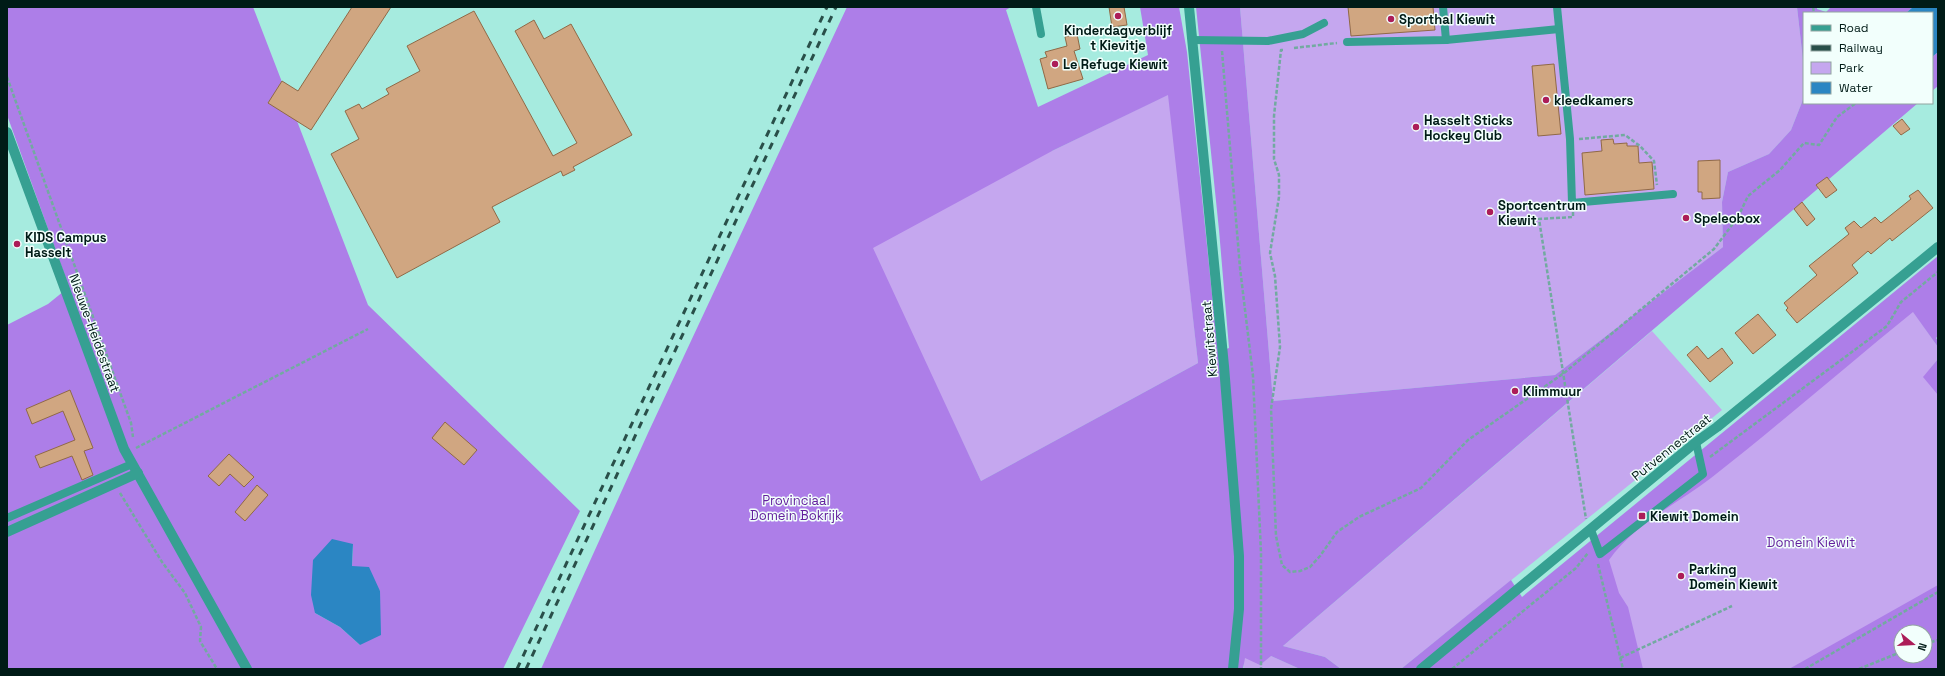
<svg xmlns="http://www.w3.org/2000/svg" width="1945" height="676" font-family="'Space Grotesk',sans-serif">
	<rect width="100%" height="100%" fill="#a6ebdf"/>
	<g fill="#c5a7ef" fill-rule="evenodd">
		<path d="M1240 7H1797L1803 60 1804 97 1791 130 1769 154 1728 172 1722 202 1723 247 1555 375 1273 401Z"/>
		<path d="M847 17 1052 151 1169 94 1198 363 981 481 928 369 545 669Z"/>
		<path d="M1913 311 1938 347V359L1931 368 1938 377V669H1456ZM1901 632H1925V656H1901Z"/>
		<path d="M1652 331 1722 410 1401 669H1341L1325 657 1283 646Z"/>
		<path d="M1271 656 1300 669H1244V658Z"/>
	</g>
	<g fill="#ad7ee8" fill-rule="evenodd">
		<path d="M7 7H253L368 305 580 511 503 669H7V325L48 304 69 287 7 115ZM353 544 352 566 380 591 379 611 360 645 340 627 315 613Z"/>
		<path d="M847 7H1011L1006 10 1038 107 1148 55 1140 7H1179L1187 52 1218 352 1229 348 1219 230 1196 7H1240L1273 401 1555 375 1723 247 1722 202 1728 172 1769 154 1791 130 1804 97 1803 60 1797 7H1817V9L1826 12 1831 7H1913L1906 13H1804V103H1918L1283 646 1325 657 1341 669H1300L1271 656 1260 665 1245 658 1243 669H541L648 433ZM1168 95 1198 363 981 481 873 248 1052 151Z"/>
		<path d="M1938 52V86L1932 91V57Z"/>
		<path d="M1938 256V336L1936 338 1938 341V347L1913 312C1845 367 1779 425 1711 478 1677 504 1634 524 1609 560L1619 593 1628 607 1643 669H1401L1511 580 1522 597Z"/>
		<path d="M1938 359V395L1923 377Z"/>
		<path d="M1938 585V669H1789ZM1901 632H1925V656H1901Z"/>
	</g>
	<g fill="#2b86c3">
		<path d="M1913 7H1938V52L1932 57V13H1906Z"/>
		<path d="M332 539 353 544 352 566 369 567 380 591 381 635 360 645 340 627 315 613 311 595 313 560Z"/>
	</g>
	<g fill="#d0a681" stroke="#906946">
		<path d="M352 7H391L311 130 268 103 282 81 298 91Z"/>
		<path d="M1109 7H1124L1127 25 1112 27Z"/>
		<path d="M1348 7H1433L1435 30 1351 36Z"/>
		<path d="M474 11 553 156 577 143 515 31 534 20 544 39 571 24 632 135 573 167 575 170 563 176 561 171 492 207 500 222 397 278 331 154 359 139 345 111 359 104 362 109 389 94 386 89 420 71 407 46Z"/>
		<path d="M1077 34 1080 49 1074 51 1083 79 1048 89 1040 59 1047 57 1045 52 1067 46 1065 37Z"/>
		<path d="M1554 64 1561 134 1538 136 1532 66Z"/>
		<path d="M1902 119 1910 129 1901 135 1893 126Z"/>
		<path d="M1613 139 1614 144 1627 143V146H1638L1639 163 1652 162 1654 189 1585 195 1582 153 1602 151 1601 140Z"/>
		<path d="M1720 160V198L1702 199V192H1698V161Z"/>
		<path d="M1827 177 1837 190 1826 198 1816 185Z"/>
		<path d="M1918 190 1933 208 1892 241 1890 238 1871 254 1868 251 1852 265 1858 273 1797 323 1786 310 1788 308 1784 303 1817 275 1809 266 1849 234 1845 228 1854 221 1861 228 1875 217 1881 223 1911 199 1909 196Z"/>
		<path d="M1802 202 1815 219 1807 226 1794 209Z"/>
		<path d="M1758 314 1776 335 1753 354 1735 333Z"/>
		<path d="M1697 346 1708 359 1722 348 1733 363 1710 382 1687 355Z"/>
		<path d="M70 390 93 448 84 451 93 475 82 480 72 456 40 468 35 456 75 440 63 411 32 424 26 409Z"/>
		<path d="M445 422 477 450 464 465 432 438Z"/>
		<path d="M229 454 254 477 244 487 230 474 219 486 208 476Z"/>
		<path d="M257 485 268 495 245 521 235 512Z"/>
	</g>
	<g fill="none" stroke-linecap="round" stroke-linejoin="round">
		<g stroke="#72aaa0" stroke-width="2.5" stroke-dasharray="4 2" stroke-linecap="butt">
			<path d="M1813 7 1814 13"/>
			<path d="M1294 48 1337 43"/>
			<path d="M1283 50H1281L1274 116V159L1279 175V197L1270 253 1275 276 1280 347 1271 409 1276 536 1282 565 1290 572 1300 571 1310 567 1320 556 1337 532 1359 517 1421 488 1468 440 1564 373 1714 249 1738 217 1748 196 1780 170 1804 143 1819 145 1837 117 1856 103"/>
			<path d="M1222 51 1240 268 1253 376 1261 553V669"/>
			<path d="M7 77 131 423 133 437"/>
			<path d="M1579 139 1625 135 1640 146 1654 161 1657 185"/>
			<path d="M1573 212V217L1539 219 1586 519"/>
			<path d="M136 448 368 329"/>
			<path d="M1710 457 1887 326 1901 302 1938 272"/>
			<path d="M120 493 162 562 185 593 201 627 200 641 217 669"/>
			<path d="M1598 564 1623 669"/>
			<path d="M1925 644 1938 640"/>
			<path d="M1620 658 1732 606"/>
			<path d="M1452 669 1576 568 1588 553"/>
			<path d="M1805 669 1938 592"/>
			<path d="M1859 669 1901 652"/>
		</g>
		<g stroke="#36a092" stroke-width="8">
			<path d="M1036 7 1041 34"/>
			<path d="M1443 7 1446 40"/>
			<path d="M1557 7 1570 139 1572 203 1673 194"/>
			<path d="M1193 40 1268 41 1303 34 1324 23"/>
			<path d="M1347 42 1446 40 1559 29"/>
			<path d="M7 518 132 464"/>
			<path d="M1591 530 1600 554 1703 474 1696 442"/>
		</g>
		<g stroke="#36a092" stroke-width="10">
			<path d="M1189 7 1224 366 1239 556V609L1233 669"/>
			<path d="M7 132 124 449 247 669"/>
			<path d="M7 532 138 473"/>
			<path d="M1421 669 1696 442 1717 427 1938 247"/>
		</g>
		<g stroke="#294f49" stroke-width="3" stroke-dasharray="7 7" stroke-linecap="butt">
			<path d="M517 669 827 7"/>
			<path d="M526 669 836 7"/>
		</g>
	</g>
	<g fill="#ac1d58" stroke="#f2fffc" stroke-width="1.5">
		<circle cx="1118" cy="16" r="4"/>
		<circle cx="1391" cy="19" r="4"/>
		<circle cx="1055" cy="64" r="4"/>
		<circle cx="1546" cy="100" r="4"/>
		<circle cx="1416" cy="127" r="4"/>
		<circle cx="1490" cy="212" r="4"/>
		<circle cx="1686" cy="218" r="4"/>
		<circle cx="17" cy="244" r="4"/>
		<circle cx="1515" cy="391" r="4"/>
		<rect x="1638" y="512" width="8" height="8" rx="2"/>
		<circle cx="1681" cy="576" r="4"/>
	</g>
	<g text-anchor="middle" stroke-width="3" stroke-linejoin="round" paint-order="stroke">
		<g font-size="13" font-weight="bold" fill="#001b17" stroke="#f2fffc" text-anchor="start">
			<text x="1399" y="24">Sporthal Kiewit</text>
			<text x="1118" y="35" text-anchor="middle">Kinderdagverblijf<tspan x="1118" dy="15">t Kievitje</tspan></text>
			<text x="1063" y="69">Le Refuge Kiewit</text>
			<text x="1554" y="105">kleedkamers</text>
			<text x="1424" y="125">Hasselt Sticks<tspan x="1424" dy="15">Hockey Club</tspan></text>
			<text x="1498" y="210">Sportcentrum<tspan x="1498" dy="15">Kiewit</tspan></text>
			<text x="1694" y="223">Speleobox</text>
			<text x="25" y="242">KIDS Campus<tspan x="25" dy="15">Hasselt</tspan></text>
			<text x="1523" y="396">Klimmuur</text>
			<text x="1650" y="521">Kiewit Domein</text>
			<text x="1689" y="574">Parking<tspan x="1689" dy="15">Domein Kiewit</tspan></text>
		</g>
		<g font-size="13" fill="#001b17" stroke="#f2fffc">
			<text transform="translate(95 333) rotate(70)" y="5">Nieuwe-Heidestraat</text>
			<text transform="translate(1209 339) rotate(-95)" y="5">Kiewitstraat</text>
			<text transform="translate(1671 447) rotate(-39)" y="5">Putvennestraat</text>
		</g>
		<g font-size="13" fill="#63209d" stroke="#f2fffc">
			<text x="796" y="505">Provinciaal<tspan x="796" dy="15">Domein Bokrijk</tspan></text>
			<text x="1811" y="547">Domein Kiewit</text>
		</g>
	</g>
	<rect width="1945" height="676" fill="none" stroke="#001b17" stroke-width="16"/>
	<rect x="1803" y="12" width="130" height="92" fill="#f2fffc" stroke="#91a4a0"/>
	<rect x="1811" y="25" width="20" height="6" fill="#36a092" stroke="#91a4a0"/>
	<text x="1839" y="32" font-size="12" fill="#001b17">Road</text>
	<rect x="1811" y="45" width="20" height="6" fill="#294f49" stroke="#91a4a0"/>
	<text x="1839" y="52" font-size="12" fill="#001b17">Railway</text>
	<rect x="1811" y="62" width="20" height="12" fill="#c5a7ef" stroke="#91a4a0"/>
	<text x="1839" y="72" font-size="12" fill="#001b17">Park</text>
	<rect x="1811" y="82" width="20" height="12" fill="#2b86c3" stroke="#91a4a0"/>
	<text x="1839" y="92" font-size="12" fill="#001b17">Water</text>
	<g transform="translate(1913 644) rotate(108)"><circle r="19" fill="#f2fffc" stroke="#91a4a0"/>
	<path d="M0-3L7 15L0 10L-7 15Z" fill="#ac1d58"/>
	<text y="-6" font-size="11" font-weight="bold" text-anchor="middle" fill="#001b17">N</text>
	</g>
</svg>
